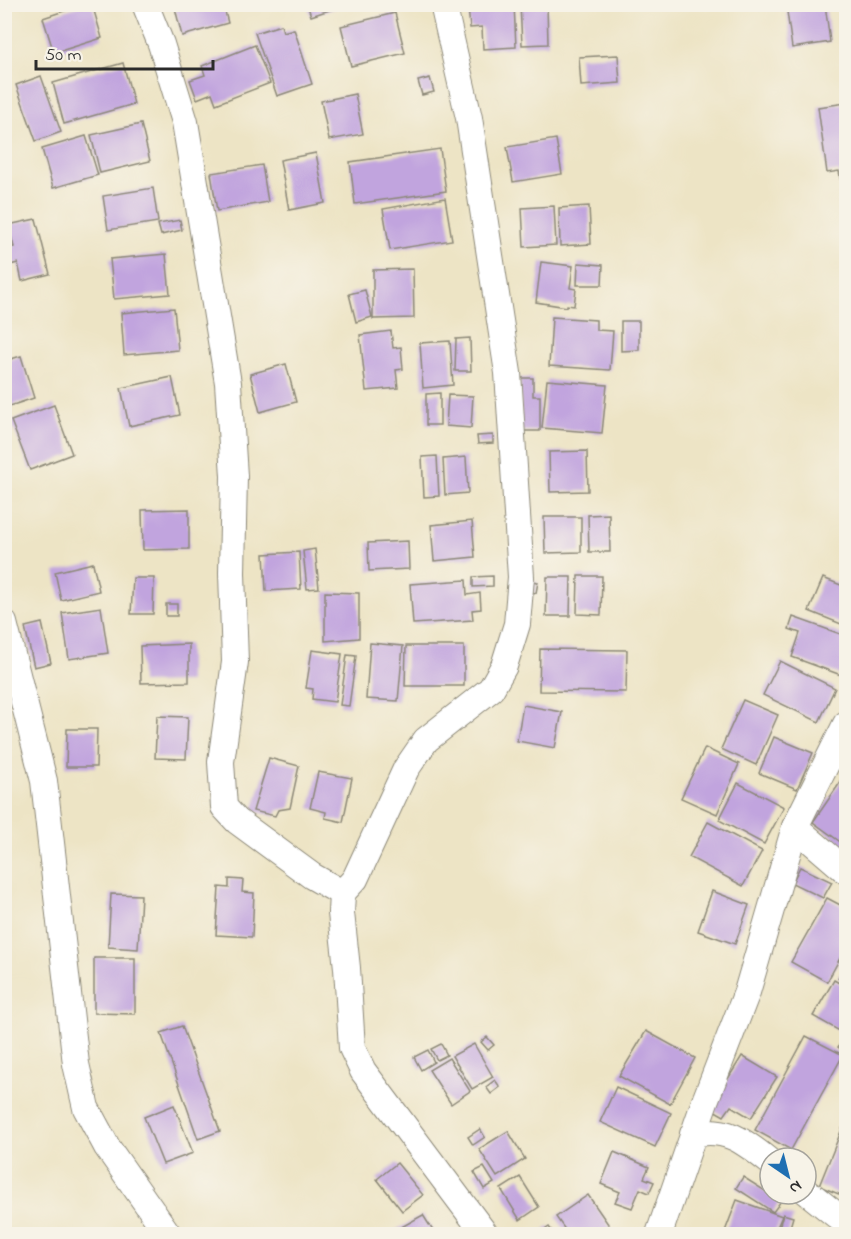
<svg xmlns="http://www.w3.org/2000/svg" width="851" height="1239" font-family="'Indie Flower',sans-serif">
	<rect width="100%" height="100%" fill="#f7f3e8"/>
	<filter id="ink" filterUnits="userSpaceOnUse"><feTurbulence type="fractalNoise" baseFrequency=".0167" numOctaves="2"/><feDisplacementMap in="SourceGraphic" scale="12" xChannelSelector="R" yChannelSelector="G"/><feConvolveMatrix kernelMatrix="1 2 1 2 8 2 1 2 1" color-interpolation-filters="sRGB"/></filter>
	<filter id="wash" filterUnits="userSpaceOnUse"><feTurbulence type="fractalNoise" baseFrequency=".008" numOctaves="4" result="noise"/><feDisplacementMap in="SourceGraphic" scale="24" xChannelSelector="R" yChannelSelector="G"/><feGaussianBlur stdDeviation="1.35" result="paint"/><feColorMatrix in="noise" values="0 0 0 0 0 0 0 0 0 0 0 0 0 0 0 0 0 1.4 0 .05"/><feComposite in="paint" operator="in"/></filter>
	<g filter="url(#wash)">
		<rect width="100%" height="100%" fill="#ede4c5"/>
		<g id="blocks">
			<g fill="#c1a4de">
				<path d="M85 4H92L102 38 54 53 43 18Z"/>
				<path d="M174 4H223L228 23 182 36Z"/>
				<path d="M307 4H345V5L311 16Z"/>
				<path d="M514 4 516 47 483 49 482 27 470 28 468 7Z"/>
				<path d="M520 4H547L548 44 522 45Z"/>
				<path d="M786 4H825L830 42 792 48Z"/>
				<path d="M395 13 405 53 351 66 341 26Z"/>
				<path d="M281 25 283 32 294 29 312 84 277 96 255 33Z"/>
				<path d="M255 45 270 83 216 104 212 93 197 99 190 80 205 75 202 66Z"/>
				<path d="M618 55 620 83 581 86 579 57Z"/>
				<path d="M123 63 134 104 64 124 53 83Z"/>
				<path d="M41 76 61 132 36 141 16 85Z"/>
				<path d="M430 78 434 92 422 95 418 81Z"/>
				<path d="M355 94 363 134 329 140 321 101Z"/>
				<path d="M846 103V182H841L839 171 827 173 818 107Z"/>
				<path d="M141 124 150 161 100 173 91 135Z"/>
				<path d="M86 136 98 175 53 188 42 149Z"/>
				<path d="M556 139 562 174 513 182 507 147Z"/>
				<path d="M440 149 446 191 355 204 350 162Z"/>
				<path d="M316 153 325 203 289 210 280 160Z"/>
				<path d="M262 165 268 202 217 211 211 173Z"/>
				<path d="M153 188 158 222 108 230 103 196Z"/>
				<path d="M445 198 452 240 390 250 383 209Z"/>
				<path d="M554 206 556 245 524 247 522 208Z"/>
				<path d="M589 206 591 244 560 246 559 208Z"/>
				<path d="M36 219 50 274 22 281 18 263 10 265 7 249 14 247 8 225Z"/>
				<path d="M180 220 182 230 161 235 158 224Z"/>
				<path d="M166 254 170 294 114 299 110 259Z"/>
				<path d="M541 262 573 266 570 288 576 289 574 306 567 305V307L536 302Z"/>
				<path d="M578 263 603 265 602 285H577Z"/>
				<path d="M413 269 414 318 373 319V270Z"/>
				<path d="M365 290 372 317 356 322 349 294Z"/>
				<path d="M174 308 178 350 124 355 121 313Z"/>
				<path d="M552 317 596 320V330L613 331 610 370 549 366Z"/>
				<path d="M621 321H639V350L621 351Z"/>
				<path d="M391 331 393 348 401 347 403 369 396 370 398 388 366 391 360 335Z"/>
				<path d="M470 338 471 371H455L456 339Z"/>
				<path d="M450 341 453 385 423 388 420 343Z"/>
				<path d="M21 356 34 398 4 408V361Z"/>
				<path d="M286 364 296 402 260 412 250 374Z"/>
				<path d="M172 377 180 415 129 426 121 388Z"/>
				<path d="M520 378H533V396H540V431H521Z"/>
				<path d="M547 380 607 385 602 433 542 428Z"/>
				<path d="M440 393V425H426V394Z"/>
				<path d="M448 395 473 396 471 428 446 426Z"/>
				<path d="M54 405 72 454 30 470 11 421Z"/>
				<path d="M493 435V443L478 444 477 436Z"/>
				<path d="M587 451 588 491 550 492 549 452Z"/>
				<path d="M437 456 439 496 424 497 422 457Z"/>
				<path d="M466 457 468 493 445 495 443 459Z"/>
				<path d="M189 509V549L143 550 142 510Z"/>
				<path d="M609 514 610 552H589L588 515Z"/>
				<path d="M544 517H581V552L545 553Z"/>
				<path d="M472 521 475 557 434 561 431 525Z"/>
				<path d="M408 541 409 569 369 571 368 543Z"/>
				<path d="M315 549 319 588 307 589 303 551Z"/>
				<path d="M299 552 301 589 266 591 264 554Z"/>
				<path d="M93 563 99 591 61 600 55 572Z"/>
				<path d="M493 576V586L473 587V577Z"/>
				<path d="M578 576H602L601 615 577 614Z"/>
				<path d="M547 577H571L570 616H546Z"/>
				<path d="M133 578H154L153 614H131Z"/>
				<path d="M823 578 846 587V626L809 611Z"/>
				<path d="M527 579 538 582 536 593 525 591Z"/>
				<path d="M466 580 467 595 480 593 481 609 472 610 473 620 413 624 410 584Z"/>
				<path d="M325 592 359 593V638L325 641Z"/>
				<rect x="166" y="604" width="11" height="12"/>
				<path d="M101 607 108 653 69 659 62 613Z"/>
				<path d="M793 617 846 636V660L841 675 792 657 800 633 789 629Z"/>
				<path d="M42 623 51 663 34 667 25 627Z"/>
				<path d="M370 643 403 646 398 701 366 699Z"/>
				<path d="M189 644V682L141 683 140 646Z"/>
				<path d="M406 646H464V686H405Z"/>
				<path d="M540 649 627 650 626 692 539 691Z"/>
				<path d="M312 650 342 654 335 702 312 699 313 689 306 688Z"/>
				<path d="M347 655 356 656 349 706 340 705Z"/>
				<path d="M780 661 835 688 819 722 763 695Z"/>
				<path d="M743 700 778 715 756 765 721 749Z"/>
				<path d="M523 705 562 712 555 748 517 741Z"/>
				<path d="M157 716 188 717 186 759 155 758Z"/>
				<path d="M67 729H97L96 767H66Z"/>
				<path d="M774 737 813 753 797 789 759 773Z"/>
				<path d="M705 748 739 764 717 814 681 798Z"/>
				<path d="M269 758 299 766 290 808 278 810 275 816 253 811Z"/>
				<path d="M318 772 352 778 343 822 325 818 326 812 310 808Z"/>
				<path d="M846 774V846L813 822Z"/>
				<path d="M738 783 784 807 764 844 719 820Z"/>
				<path d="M708 822 762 851 743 886 689 857Z"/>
				<path d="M800 867 832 882 823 898 792 883Z"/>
				<path d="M229 879 243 880 242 892 254 893 252 937 216 935 219 887 229 888Z"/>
				<path d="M712 891 749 905 735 944 698 931Z"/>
				<path d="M111 894 141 895 138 949 108 947Z"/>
				<path d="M827 898 846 908V947L827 982 791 962Z"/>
				<path d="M94 958H135V1014L94 1013Z"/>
				<path d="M846 964V983L838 978Z"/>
				<path d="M834 980 846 987V1026L843 1033 813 1016Z"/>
				<path d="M182 1026 220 1131 198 1139 161 1033Z"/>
				<path d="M646 1031 695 1058 670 1104 619 1076Z"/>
				<path d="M846 1034V1053L838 1047Z"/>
				<path d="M806 1036 843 1055 791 1150 755 1130Z"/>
				<path d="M487 1037 494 1045 488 1050 481 1042Z"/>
				<path d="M441 1044 447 1055 437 1060 431 1049Z"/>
				<path d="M474 1044 493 1077 472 1089 452 1056Z"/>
				<path d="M428 1050 434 1062 421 1070 414 1057Z"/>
				<path d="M742 1056 777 1077 751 1118 731 1106 724 1116 710 1108Z"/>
				<path d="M449 1058 470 1091 451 1104 429 1070Z"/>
				<path d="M495 1080 500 1087 491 1094 486 1087Z"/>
				<path d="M616 1087 671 1113 655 1147 600 1122Z"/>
				<path d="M4 1104 8 1123H4Z"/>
				<path d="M174 1105 193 1153 163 1164 144 1117Z"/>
				<path d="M846 1119V1197L819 1186Z"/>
				<path d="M480 1129 485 1137 473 1145 468 1137Z"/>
				<path d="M508 1131 525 1159 497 1177 479 1149Z"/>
				<path d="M614 1152 649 1167 644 1178 654 1182 649 1193 640 1189 632 1208 615 1202 620 1192 601 1184Z"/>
				<path d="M397 1163 423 1195 402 1211 377 1179Z"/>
				<path d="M484 1167 494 1183 484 1189 474 1172Z"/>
				<path d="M520 1177 539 1207 520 1220 501 1189Z"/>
				<path d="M743 1177 781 1201 773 1212 736 1188Z"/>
				<path d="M588 1195 615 1234H568L556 1217Z"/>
				<path d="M737 1200 782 1216 774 1234H724Z"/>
				<path d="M783 1214 793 1217 788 1234 778 1231Z"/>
				<path d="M423 1215 435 1234H389Z"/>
				<path d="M549 1227 554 1234H539Z"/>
			</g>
		</g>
	</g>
	<g filter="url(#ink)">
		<use href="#blocks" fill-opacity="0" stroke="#8c8878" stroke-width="1.5"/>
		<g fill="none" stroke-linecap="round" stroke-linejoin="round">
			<defs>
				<g id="street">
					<path d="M145 4 161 44 185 122 228 383 234 476 232 573 235 662 221 762 224 807 237 821 312 876 342 893"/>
					<path d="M443 4 469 118 508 373 521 577 517 624 504 666 491 689 426 740 406 769 355 879 342 893 341 913 347 968 352 1048 363 1071 485 1234"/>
					<path d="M4 623 44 781 76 1064 86 1108 107 1147 168 1234"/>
					<path d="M795 827 846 871"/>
					<path d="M693 1134C726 1126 745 1142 770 1162"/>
					<path d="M806 1191 846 1223"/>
					<path d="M659 1234 705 1101 747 992 795 827 846 724"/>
				</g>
			</defs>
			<use href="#street" stroke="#8c8878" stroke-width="28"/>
			<use href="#street" stroke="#fff" stroke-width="26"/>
		</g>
	</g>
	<rect width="851" height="1239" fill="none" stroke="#f7f3e8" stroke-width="24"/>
	<g transform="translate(788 1176) rotate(145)"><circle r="28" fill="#f7f3e8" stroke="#a5a39c" stroke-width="1.5"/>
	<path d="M0-4.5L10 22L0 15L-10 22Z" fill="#1f6fb2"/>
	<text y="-9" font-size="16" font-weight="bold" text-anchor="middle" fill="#2b2b2b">N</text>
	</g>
	<path d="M36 60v9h177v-9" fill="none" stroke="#2b2b2b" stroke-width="3"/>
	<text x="45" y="60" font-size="18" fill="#2b2b2b" stroke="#f7f3e8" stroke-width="4.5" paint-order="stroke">50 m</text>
</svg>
